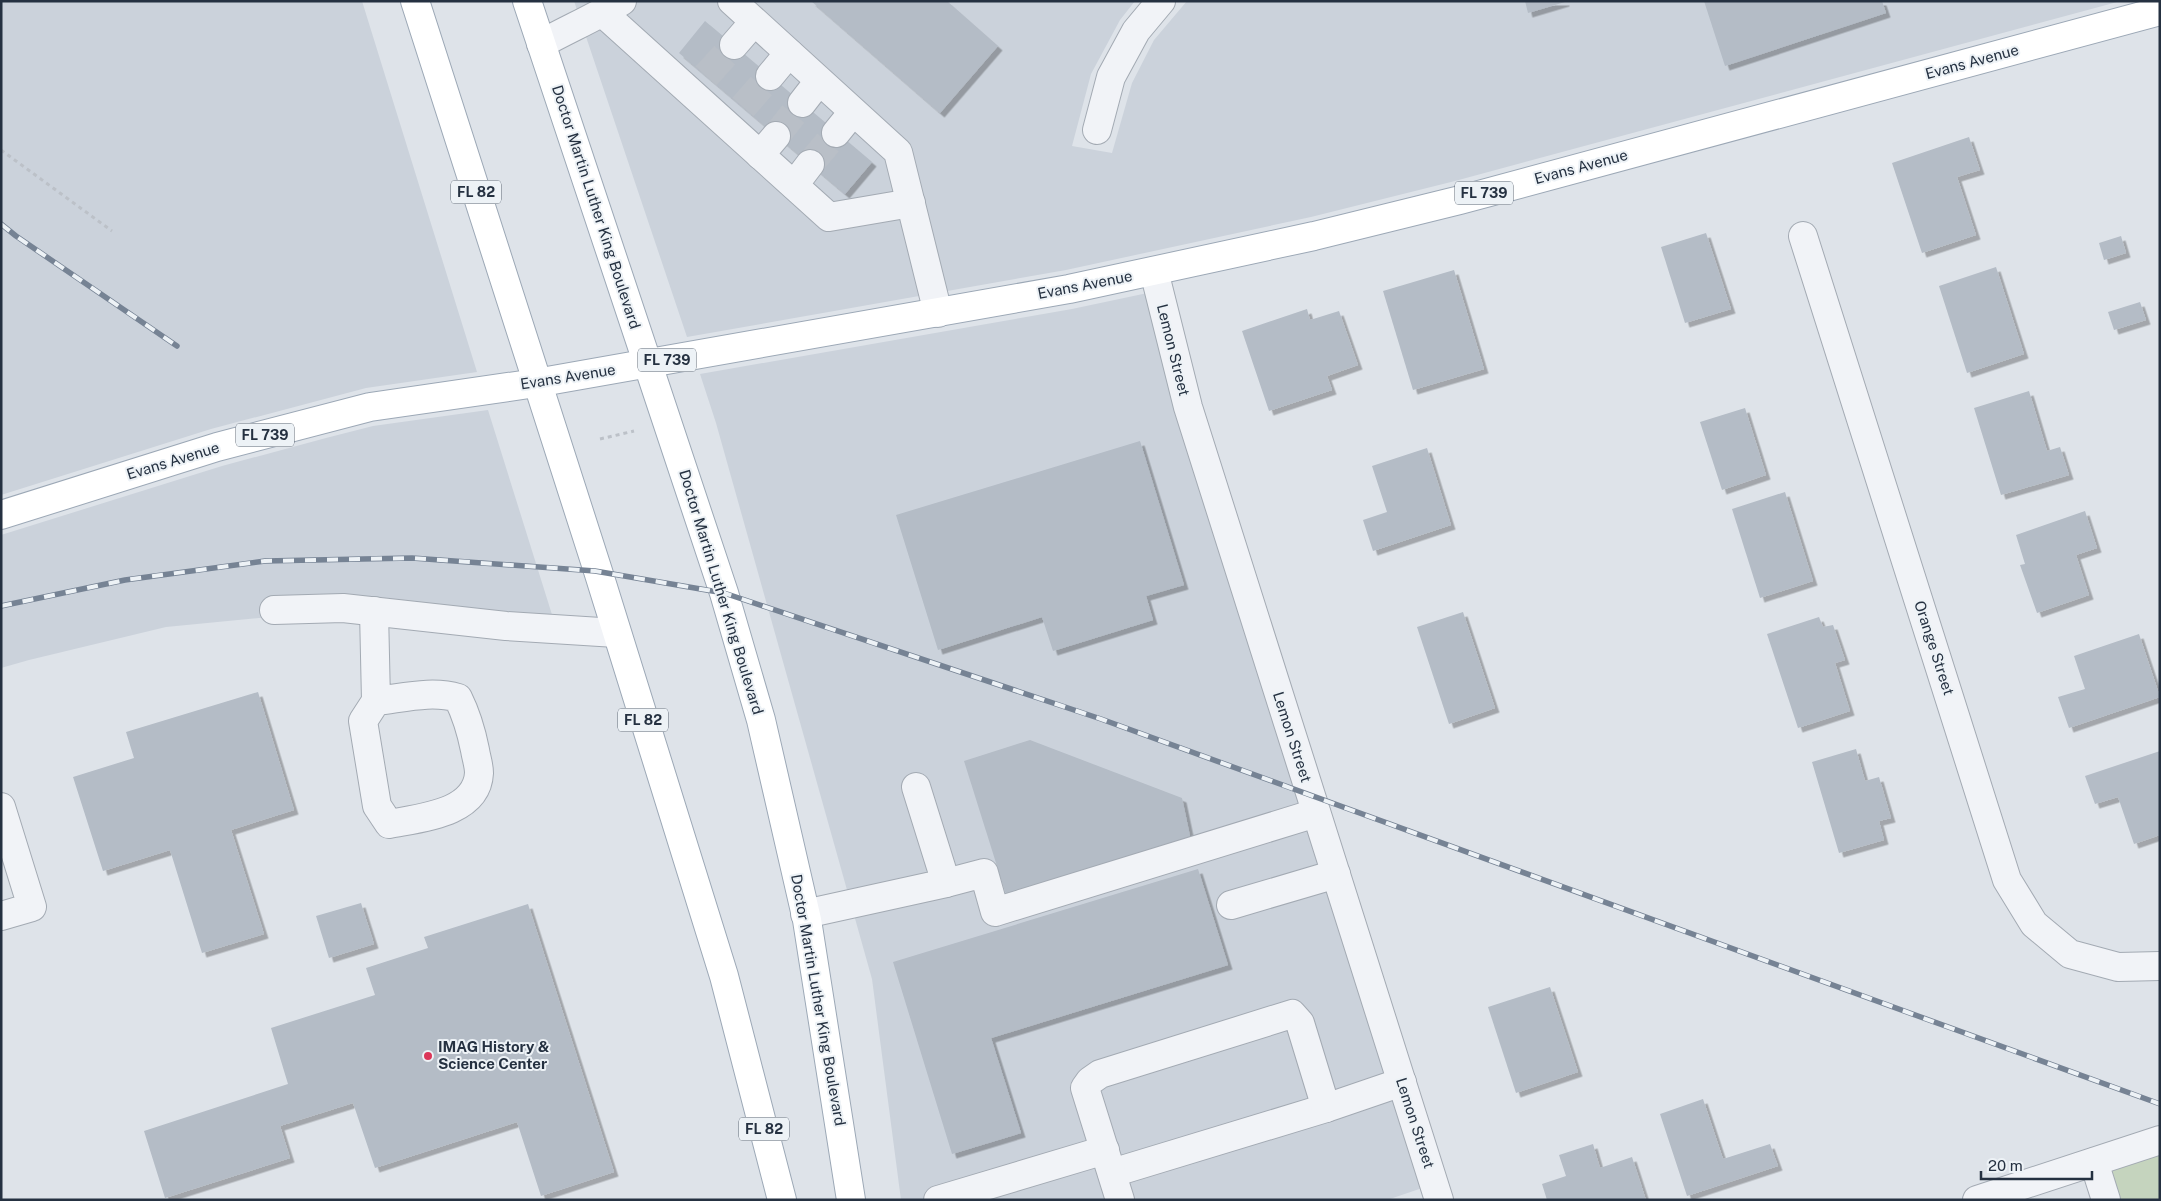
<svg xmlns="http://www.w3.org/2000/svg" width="2161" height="1201" font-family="'Public Sans',sans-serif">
	<defs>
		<filter id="shadow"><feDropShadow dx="4.5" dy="4.5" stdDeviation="0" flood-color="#0004"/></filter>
	</defs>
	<rect width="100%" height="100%" fill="#dee3e9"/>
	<g fill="#cbd2db">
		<path d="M1 1H362L477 372 366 388 211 429 1 495Z"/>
		<path d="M574 1H1135L1120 20 1091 74 1072 146 1112 153 1132 83 1154 40 1187 1H2121L1455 181 1311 217 1066 270 687 337Z"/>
		<path d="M1157 291 1434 1184 1387 1200H901L872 979 716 423 700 374 1072 309Z"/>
		<path d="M488 410 559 637 392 616 259 618 166 627 29 660 1 668V535L222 466 326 438 373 426Z"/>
	</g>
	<path fill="#c5d4be" d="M2160 1140V1200H2106L2094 1162Z"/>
	<g fill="#b4bcc6" filter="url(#shadow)">
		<path d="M811 1H947L998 46 940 113Z"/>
		<path d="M1525 1H1565V2L1528 13Z"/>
		<path d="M1704 1H1882L1886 13 1725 66Z"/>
		<path d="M705 21 872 162 845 194 679 53Z"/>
		<path d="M1969 137 1980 170 1957 177 1976 235 1922 253 1892 163Z"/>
		<path d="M1706 233 1731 309 1685 323 1661 247Z"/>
		<path d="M2121 236 2126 253 2104 260 2099 243Z"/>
		<path d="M1996 267 2024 354 1967 373 1939 286Z"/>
		<path d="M1454 270 1484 369 1413 390 1383 291Z"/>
		<path d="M2140 302 2146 320 2114 330 2108 312Z"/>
		<path d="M1307 309 1310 320 1339 311 1358 365 1327 376 1332 390 1269 411 1242 331Z"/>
		<path d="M2029 391 2047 451 2060 447 2069 475 2001 495 1974 408Z"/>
		<path d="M1745 408 1766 475 1722 490 1700 422Z"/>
		<path d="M1140 441 1184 585 1146 596 1153 620 1053 651 1042 617 938 650 896 515Z"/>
		<path d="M1427 448 1451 525 1373 551 1363 520 1387 512 1372 466Z"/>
		<path d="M1785 492 1813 581 1760 598 1732 509Z"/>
		<path d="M2085 511 2097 548 2076 555 2089 595 2037 613 2020 565 2025 564 2016 535Z"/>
		<path d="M1463 612 1495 708 1449 724 1417 627Z"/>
		<path d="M1819 617 1823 627 1833 625 1845 660 1835 663 1850 711 1798 728 1767 634Z"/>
		<path d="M2139 634 2160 697 2069 728 2058 697 2085 689 2074 656Z"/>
		<path d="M258 692 294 810 231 830 264 934 202 953 170 850 103 871 73 777 134 758 126 732Z"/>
		<path d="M1030 740 1182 798 1191 841 1007 898 964 761Z"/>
		<path d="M1856 749 1865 781 1879 777 1891 818 1879 821 1884 840 1839 853 1812 762Z"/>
		<path d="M2160 751V835L2134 844 2118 797 2095 804 2085 776Z"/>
		<path d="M1198 869 1228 965 991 1038 1021 1133 952 1154 893 962Z"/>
		<path d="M361 903 374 944 329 958 316 916Z"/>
		<path d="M528 904 614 1172 541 1196 517 1122 375 1168 353 1103 280 1126 290 1158 165 1198 144 1131 288 1084 271 1028 375 995 366 968 428 948 424 937Z"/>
		<path d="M1550 987 1578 1072 1516 1093 1488 1007Z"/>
		<path d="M1703 1099 1723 1159 1770 1144 1778 1166 1687 1196 1660 1114Z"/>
		<path d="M1593 1144 1600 1168 1632 1157 1646 1200H1547L1542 1184 1566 1176 1559 1155Z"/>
	</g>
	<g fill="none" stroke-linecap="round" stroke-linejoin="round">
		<g stroke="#b9bfc7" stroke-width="28" stroke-dasharray="28 14" stroke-linecap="butt">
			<path d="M706 76 734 45"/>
			<path d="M743 107 770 76"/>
			<path d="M776 136 802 103"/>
			<path d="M810 164 836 133"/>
		</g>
		<defs>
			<g id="minor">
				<path d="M732 1 898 152 938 313"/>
				<path d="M603 13 829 217 911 203"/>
				<path d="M541 44C568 29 596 17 622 1"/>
				<path d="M734 45 754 22"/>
				<path d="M770 76 789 53"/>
				<path d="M802 103 819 81"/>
				<path d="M1097 130 1111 77 1136 31 1161 1"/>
				<path d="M836 133 853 112"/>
				<path d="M760 155 776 136"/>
				<path d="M794 185 810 164"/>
				<path d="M1803 236 2007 880 2034 924 2070 954 2118 967 2160 966"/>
				<path d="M1154 271 1188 407 1439 1200"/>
				<path d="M274 610 343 608 506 626 616 633"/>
				<path d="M374 611 376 701 363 721 377 806 389 824C419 818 477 814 479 773 479 765 476 757 475 750 471 730 467 716 458 698 432 690 403 698 376 701"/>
				<path d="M1 807 32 907 1 916"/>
				<path d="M946 883 984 873 995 912 1316 813"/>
				<path d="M1231 905 1336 874"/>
				<path d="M805 914 946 883 916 787"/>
				<path d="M2094 1162 2106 1200"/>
				<path d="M1112 1173 1326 1108 1402 1082"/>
				<path d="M938 1200 1105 1150"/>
				<path d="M1120 1200 1085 1088 1090 1081 1100 1074 1292 1014 1300 1023 1326 1108"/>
				<path d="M1977 1200 2160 1140"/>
			</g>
			<g id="major">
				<path d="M415 1 598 571 724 976 782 1200"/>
				<path d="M527 1 724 593 761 720 807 920 851 1200"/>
				<path d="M1 515 217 447 370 407 536 383 1069 289 1314 236 1460 200 2160 11"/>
			</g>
		</defs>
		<use href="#minor" stroke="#a3aab3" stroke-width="30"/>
		<use href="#major" stroke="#9ca8b6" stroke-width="30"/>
		<g stroke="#bcc1c8" stroke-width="3" stroke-dasharray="4 4" stroke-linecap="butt">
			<path d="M1 150 112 231"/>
			<path d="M600 439 634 431"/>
		</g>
		<use href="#minor" stroke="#f1f3f7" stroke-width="28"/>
		<use href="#major" stroke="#fff" stroke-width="28"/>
		<defs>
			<g id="rail">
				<path d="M1 224 16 236 177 346"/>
				<path d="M1 606 125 580 265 561 412 558 595 571 724 593 1101 719 2160 1104"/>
			</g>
		</defs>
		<use href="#rail" stroke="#768394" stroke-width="5.5"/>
		<use href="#rail" stroke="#edf2f6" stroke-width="4" stroke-dasharray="11" stroke-linecap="butt"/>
	</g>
	<circle fill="#db3558" stroke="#edf2f6" stroke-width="2" cx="428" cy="1056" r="5"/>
	<g text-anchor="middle" stroke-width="4" stroke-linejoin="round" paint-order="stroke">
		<g fill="#edf2f6" stroke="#616b77" stroke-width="1">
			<rect x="451" y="180.5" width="50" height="23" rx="4"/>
			<rect x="1455" y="181.5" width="58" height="23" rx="4"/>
			<rect x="638" y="348.5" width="58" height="23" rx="4"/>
			<rect x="236" y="423.5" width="58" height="23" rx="4"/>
			<rect x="618" y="708.5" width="50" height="23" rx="4"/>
			<rect x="739" y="1117.5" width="50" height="23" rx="4"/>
		</g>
		<g font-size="14" font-weight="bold" fill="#253141">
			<text x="476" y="197">FL 82</text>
			<text x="1484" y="198">FL 739</text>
			<text x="667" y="365">FL 739</text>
			<text x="265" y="440">FL 739</text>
			<text x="643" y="725">FL 82</text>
			<text x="764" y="1134">FL 82</text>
		</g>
		<g font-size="15" fill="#253141" stroke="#edf2f6">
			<text transform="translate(1972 62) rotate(-15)" y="5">Evans Avenue</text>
			<text transform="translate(1581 167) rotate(-15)" y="5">Evans Avenue</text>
			<text transform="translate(596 207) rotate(72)" y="5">Doctor Martin Luther King Boulevard</text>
			<text transform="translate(1085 285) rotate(-11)" y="5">Evans Avenue</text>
			<text transform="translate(1173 350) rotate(76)" y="5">Lemon Street</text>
			<text transform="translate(568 377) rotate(-9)" y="5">Evans Avenue</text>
			<text transform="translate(173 461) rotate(-17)" y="5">Evans Avenue</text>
			<text transform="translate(721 592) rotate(73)" y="5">Doctor Martin Luther King Boulevard</text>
			<text transform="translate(1934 648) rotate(72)" y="5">Orange Street</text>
			<text transform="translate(1292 737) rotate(72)" y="5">Lemon Street</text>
			<text transform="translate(818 1000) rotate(80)" y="5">Doctor Martin Luther King Boulevard</text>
			<text transform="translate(1415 1123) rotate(72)" y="5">Lemon Street</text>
		</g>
		<g font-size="15" font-weight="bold" fill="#253141" stroke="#edf2f6" text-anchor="start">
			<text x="438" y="1052">IMAG History &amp;<tspan x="438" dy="17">Science Center</tspan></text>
		</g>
	</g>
	<rect width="2161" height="1201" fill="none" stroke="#253141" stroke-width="5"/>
	<path d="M1981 1171v8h111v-8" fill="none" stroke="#253141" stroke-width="2.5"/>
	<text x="1988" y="1171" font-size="15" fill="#253141" stroke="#edf2f6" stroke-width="4" paint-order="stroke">20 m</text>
</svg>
